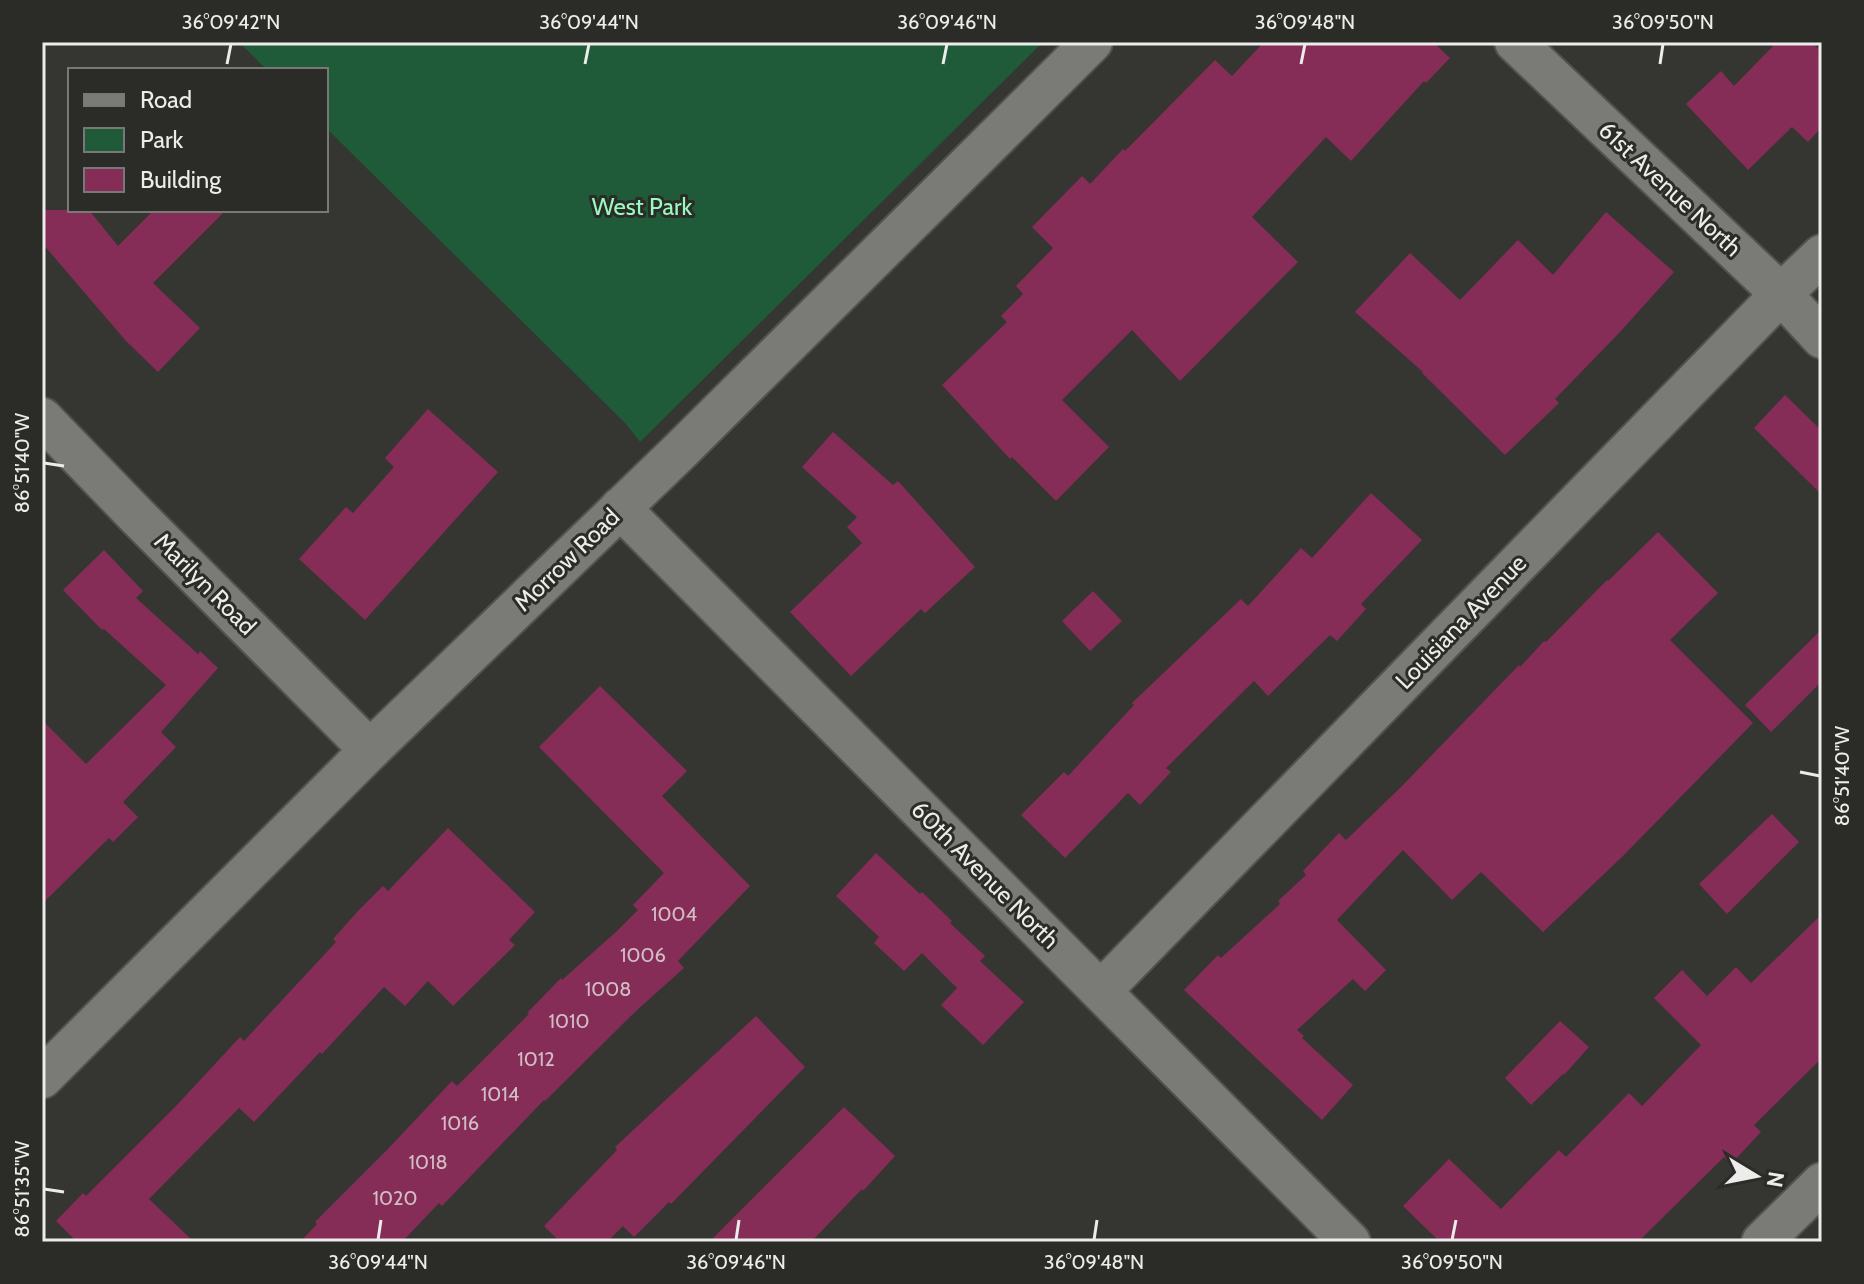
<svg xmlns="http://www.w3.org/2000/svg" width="1864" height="1284" font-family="Cabin,sans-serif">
	<rect width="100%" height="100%" fill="#353532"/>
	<path fill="#1f5a39" d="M239 42H1043L640 442 626 424 326 128V70H267Z"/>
	<g fill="#852d56">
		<path d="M1264 42H1433L1450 58 1426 83 1424 81 1351 161 1326 137 1252 217 1298 262 1180 381 1132 330 1062 400 1109 447 1056 501 1012 457 1010 459 942 385 1007 322 1001 316 1023 294 1016 286 1053 248 1032 227 1082 176 1090 184 1123 149 1125 151 1215 60 1232 76Z"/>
		<path d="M1777 42H1811L1822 52V127L1808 142 1792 127 1748 170 1686 104 1721 71 1734 86Z"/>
		<path d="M42 210H89L118 246 154 210H226L153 283 200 328 158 372 126 341 42 243Z"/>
		<path d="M1606 212 1674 272 1620 332 1555 399 1559 403 1505 455 1422 373 1423 372 1355 312 1410 253 1460 300 1518 240 1553 275Z"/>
		<path d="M1785 395 1822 431V495L1754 428Z"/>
		<path d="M428 409 498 472 365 620 299 559 346 507 353 513 394 467 385 458Z"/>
		<path d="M833 432 893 485 898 481 975 567 925 613 921 609 851 676 790 612 862 543 847 527 857 517 802 467Z"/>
		<path d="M1371 493 1422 540 1361 604 1366 609 1337 641 1330 635 1268 696 1254 681 1166 768 1171 772 1140 805 1128 793 1065 858 1021 815 1064 772 1068 776 1134 705 1132 703 1241 599 1248 606 1301 548 1312 558Z"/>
		<path d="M1658 532 1718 593 1670 640 1753 723 1622 857 1543 932 1481 872 1452 900 1403 850 1337 920 1386 970 1365 991 1353 979 1297 1030 1304 1036 1302 1038 1353 1085 1322 1120 1184 990 1218 955 1221 958 1280 904 1278 901 1306 875 1303 871 1339 833 1346 840 1401 787 1519 665 1520 667 1544 641 1546 642 1607 580 1608 581Z"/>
		<path d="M104 550 143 591 136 598 198 654 200 651 218 668 161 732 176 747 123 802 138 817 113 842 109 838 42 904V720L86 764 166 685 104 629 102 630 63 590Z"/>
		<path d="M1093 591 1122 621 1090 651 1062 621Z"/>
		<path d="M1822 629V681L1771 732 1745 705Z"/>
		<path d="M600 686 687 771 662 796 750 886 678 961 684 968 636 1011 545 1101 544 1100 442 1206 439 1203 402 1242H300L317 1224 315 1222 385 1152 452 1081 457 1086 529 1014 527 1013 561 978 562 980 617 931 638 910 633 905 664 873 539 747Z"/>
		<path d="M1772 814 1799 842 1727 914 1699 884Z"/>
		<path d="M448 828 535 912 509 940 515 945 453 1006 428 981 405 1006 384 987 322 1054 320 1052 254 1122 239 1108 149 1199 194 1242H77L56 1221 83 1193 86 1196 176 1106 240 1037 244 1041 336 942 333 939 358 911 383 886 388 891Z"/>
		<path d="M876 853 920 894 922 892 952 921 950 923 985 956 980 961 1024 1002 983 1045 941 1005 957 988 922 953 904 971 874 943 879 937 836 896Z"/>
		<path d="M1822 914V1058L1754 1125 1761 1132 1731 1164 1724 1157 1638 1242H1440L1403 1206 1449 1159 1501 1209 1559 1150 1566 1157 1629 1093 1642 1106 1701 1045 1654 998 1682 970 1707 996 1736 967 1751 983Z"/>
		<path d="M756 1016 805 1067 671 1204 669 1202 634 1237 623 1226 607 1242H560L544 1226 617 1150 615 1147Z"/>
		<path d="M1560 1021 1589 1047 1564 1075 1563 1074 1531 1105 1505 1078Z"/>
		<path d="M844 1107 895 1156 863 1191 862 1189 811 1242H709Z"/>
	</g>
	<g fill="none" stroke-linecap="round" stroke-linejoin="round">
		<defs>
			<g id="minor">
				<path d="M1515 42 1781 294 1822 338"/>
				<path d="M42 418 134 513 370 750"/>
				<path d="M620 508 1350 1242"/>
				<path d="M1101 991 1781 294 1822 255"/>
				<path d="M42 1078 370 750 681 450 1092 42"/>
				<path d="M1762 1242 1822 1183"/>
			</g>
		</defs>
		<use href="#minor" stroke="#535250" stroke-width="44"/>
		<use href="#minor" stroke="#7a7a77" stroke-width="40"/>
	</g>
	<path fill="none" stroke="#ececea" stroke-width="3" d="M227 64 231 44M585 64 589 44M943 64 947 44M1301 64 1305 44M1660 64 1663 44M44 463 64 466M1800 772 1820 776M44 1189 64 1192M378 1240 381 1220M736 1240 739 1220M1094 1240 1097 1220M1452 1240 1456 1220"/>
	<g text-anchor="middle" stroke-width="6" stroke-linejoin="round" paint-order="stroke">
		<g font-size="20" fill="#d2bcc5">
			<text x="674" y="921">1004</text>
			<text x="643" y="962">1006</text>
			<text x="608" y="996">1008</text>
			<text x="569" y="1028">1010</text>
			<text x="536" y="1066">1012</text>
			<text x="500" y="1101">1014</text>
			<text x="460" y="1130">1016</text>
			<text x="428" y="1169">1018</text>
			<text x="395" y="1205">1020</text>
		</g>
		<g font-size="24" fill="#ececea" stroke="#2b2b28">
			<text transform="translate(1670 189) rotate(43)" y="8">61st Avenue North</text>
			<text transform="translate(567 560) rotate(-44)" y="8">Morrow Road</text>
			<text transform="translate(205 584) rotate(45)" y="8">Marilyn Road</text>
			<text transform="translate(1461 622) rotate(-46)" y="8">Louisiana Avenue</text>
			<text transform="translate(985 875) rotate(45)" y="8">60th Avenue North</text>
		</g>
		<g font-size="24" fill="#98fbbe" stroke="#2b2b28">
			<text x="642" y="215">West Park</text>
		</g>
	</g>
	<rect width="1864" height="1284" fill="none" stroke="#2b2b28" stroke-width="88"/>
	<rect x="68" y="68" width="260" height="144" fill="#2b2b28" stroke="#787876" stroke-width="2"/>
	<rect x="84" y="94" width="40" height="12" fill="#7a7a77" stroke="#787876" stroke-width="2"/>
	<text x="140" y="108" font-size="24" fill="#ececea">Road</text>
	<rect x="84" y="128" width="40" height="24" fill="#1f5a39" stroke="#787876" stroke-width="2"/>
	<text x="140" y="148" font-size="24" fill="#ececea">Park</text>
	<rect x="84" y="168" width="40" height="24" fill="#852d56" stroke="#787876" stroke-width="2"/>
	<text x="140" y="188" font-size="24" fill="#ececea">Building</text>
	<g transform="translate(1756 1176) rotate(100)" stroke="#2b2b28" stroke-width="6" paint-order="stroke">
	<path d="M0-6L14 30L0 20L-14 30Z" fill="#ececea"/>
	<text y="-12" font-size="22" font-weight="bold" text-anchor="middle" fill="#ececea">N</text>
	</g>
	<rect x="44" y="44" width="1776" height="1196" fill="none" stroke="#ececea" stroke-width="3"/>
	<g font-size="20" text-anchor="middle" fill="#ececea">
		<text x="231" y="29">36°09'42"N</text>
		<text x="589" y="29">36°09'44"N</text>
		<text x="947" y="29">36°09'46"N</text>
		<text x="1305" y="29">36°09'48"N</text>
		<text x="1663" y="29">36°09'50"N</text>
		<text transform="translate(22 463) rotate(-90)" y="7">86°51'40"W</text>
		<text transform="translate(1842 776) rotate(-90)" y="7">86°51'40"W</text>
		<text transform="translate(22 1189) rotate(-90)" y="7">86°51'35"W</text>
		<text x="378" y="1269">36°09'44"N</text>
		<text x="736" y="1269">36°09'46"N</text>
		<text x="1094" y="1269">36°09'48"N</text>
		<text x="1452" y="1269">36°09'50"N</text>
	</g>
</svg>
